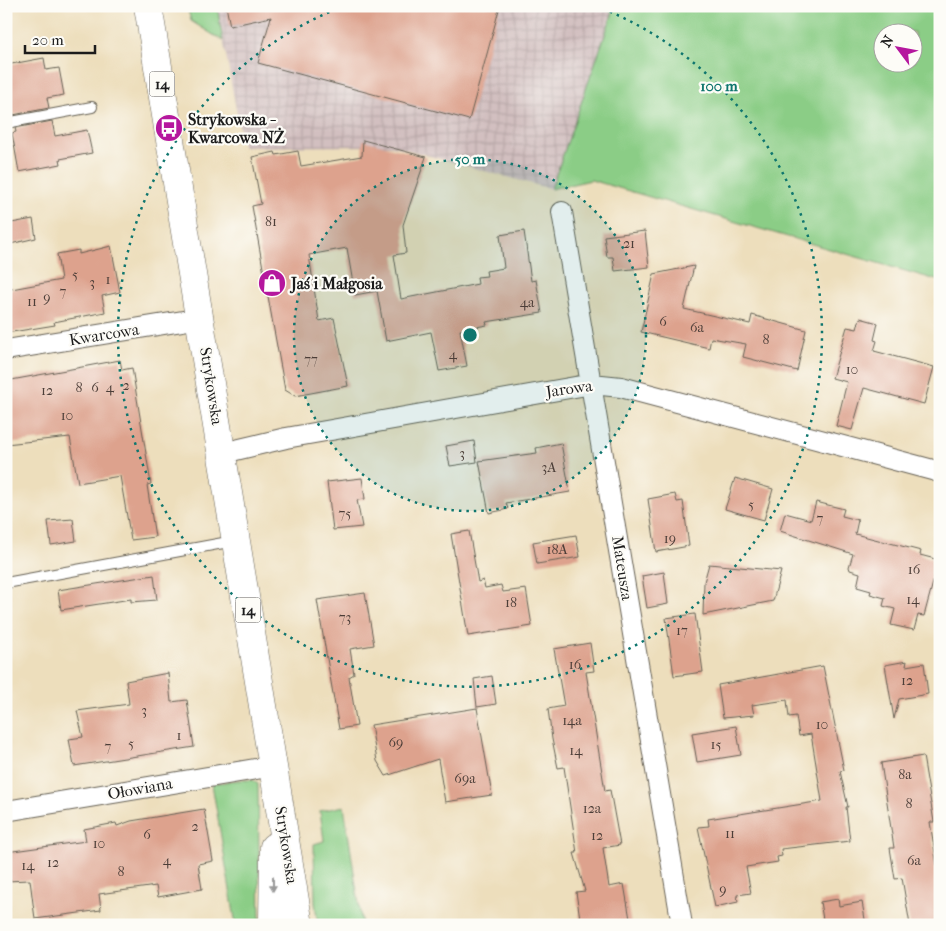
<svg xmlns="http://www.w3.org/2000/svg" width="946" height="931" font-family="'IM FELL French Canon',serif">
	<defs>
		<pattern id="industrial-grid" width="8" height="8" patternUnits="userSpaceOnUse" patternTransform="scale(1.25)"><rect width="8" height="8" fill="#d2bfc0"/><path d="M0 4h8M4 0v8" fill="none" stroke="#b4a4a4"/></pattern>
	</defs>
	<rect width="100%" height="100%" fill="#fdfcf7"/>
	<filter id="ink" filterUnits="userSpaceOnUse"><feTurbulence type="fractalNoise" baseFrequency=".02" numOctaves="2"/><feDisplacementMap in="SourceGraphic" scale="10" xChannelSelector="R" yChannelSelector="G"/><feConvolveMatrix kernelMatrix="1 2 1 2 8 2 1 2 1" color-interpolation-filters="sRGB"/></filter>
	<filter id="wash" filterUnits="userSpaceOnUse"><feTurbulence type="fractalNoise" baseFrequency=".0096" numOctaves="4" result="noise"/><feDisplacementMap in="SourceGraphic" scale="20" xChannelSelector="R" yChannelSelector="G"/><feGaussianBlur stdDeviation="1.12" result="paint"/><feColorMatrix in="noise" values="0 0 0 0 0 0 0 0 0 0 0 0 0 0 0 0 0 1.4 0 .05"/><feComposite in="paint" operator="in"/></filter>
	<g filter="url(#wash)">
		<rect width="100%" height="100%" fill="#eddebc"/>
		<path fill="url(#industrial-grid)" d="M217 6H593L614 12 551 189 393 146 243 147Z"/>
		<g fill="#8bcd86" stroke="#547451" fill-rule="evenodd">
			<path d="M187 6H217L223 41 191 21Z"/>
			<path d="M592 6H940V281L591 180 551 189 613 12ZM884 32H914V62H884Z"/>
			<path d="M238 780H253L258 784 260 925H236L212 784Z"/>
			<path d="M344 806 362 925H318L315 903 314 844 324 841 320 811Z"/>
		</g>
		<g id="blocks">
			<g fill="#dda28d">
				<path d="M226 6H500L469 120 258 63 271 17 230 26Z"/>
				<path d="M44 58 46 70 59 68 64 95 47 98 49 108 13 115 6 65Z"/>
				<path d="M52 121 55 136 87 130 92 153 60 159 61 164 19 172 12 133 16 132 15 128Z"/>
				<path d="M363 140 426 157 403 225 406 253 394 255 401 299 478 284 477 277 487 276 486 271 504 268 500 235 524 231 531 281 536 280 542 313 486 322 487 325 460 330 467 366 439 371 431 332 386 341 377 291 355 295 347 248 309 255 319 321 334 318 348 386 295 396 285 390 274 330 252 206 261 204 252 157 275 152 276 155 298 151 301 166 362 156Z"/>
				<path d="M33 219 36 238 6 245V224Z"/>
				<path d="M645 231 649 267 615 271 613 257H607L604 236Z"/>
				<path d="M111 246 120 292 102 296 105 312 54 322 55 325 6 333V290L61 280 57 254 79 250V254Z"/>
				<path d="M694 266 684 309 750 324 752 315 806 330 797 371 743 357 746 344 711 338 709 348 641 332 654 274Z"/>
				<path d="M860 318 878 323 874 340 877 341 874 351 934 367 924 404 864 388 852 430 836 426 847 382 832 378 847 327 857 329Z"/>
				<path d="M120 360 122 370 132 368 151 484 147 485 155 537 131 540 120 476 78 483 70 437 6 444V381Z"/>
				<path d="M474 441 477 462 450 466 446 446Z"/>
				<path d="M561 443 570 492 506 503 508 509 489 513 479 461 537 453 536 448Z"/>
				<path d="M362 478 365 499 357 500 362 527 333 530 327 482Z"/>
				<path d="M735 478 773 489 764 520 725 509Z"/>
				<path d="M675 494 677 502 683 501 689 546 656 552 648 499Z"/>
				<path d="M816 502 844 509 842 516 858 520 855 534 921 551 920 555 939 560 924 616 918 615 914 630 891 625 895 609 883 606 885 598 870 594 871 591 857 587 860 573 850 570 849 567 853 554 780 531 785 513 811 520Z"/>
				<path d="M73 519 76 541 51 545 48 521Z"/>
				<path d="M469 531 478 582 483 580 485 588 501 585 503 592 526 589 532 626 468 636 451 534Z"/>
				<path d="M576 535 580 557 537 564 533 542Z"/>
				<path d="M709 564 781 571 773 601 703 615 704 582Z"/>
				<path d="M664 572 668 604 647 608 642 576Z"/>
				<path d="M154 575 157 600 131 602V599L61 610 58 590Z"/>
				<path d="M365 593 374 645 350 649 354 674 349 677 357 726 339 729 317 600Z"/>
				<path d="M695 614 703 672 674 676 666 618Z"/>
				<path d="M590 643 594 671 586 672 605 791 610 790 620 845 603 848 609 887 624 884 631 925H581L576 892 585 891 574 853H577L564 767 558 768 552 739 548 709 564 706 554 649Z"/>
				<path d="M907 661 906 666 924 663 928 694 899 699 894 719 885 665Z"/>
				<path d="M823 666 844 770 840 771 848 807H846L850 841 781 849 782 856 777 857 778 862 746 867 751 893 737 895 738 902 715 907 698 827 709 826 708 819 822 801 811 734 799 736 796 716 789 717 787 700 752 705 754 715 723 718 718 685Z"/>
				<path d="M168 673 171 702 187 700 194 747 74 766 69 739 83 737 77 711 129 704 126 681Z"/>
				<path d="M492 676 496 704 477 707 474 679Z"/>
				<path d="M477 708 492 795 445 802 438 759 386 776 377 761 371 725Z"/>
				<path d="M736 726 741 755 697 762 692 733Z"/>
				<path d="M923 756 934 822H930L938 872 940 925H910L902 878 895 879 890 848H894L881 763Z"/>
				<path d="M204 809 213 861 198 864 202 889 158 897 156 886 99 894 101 910 35 919 30 880 6 881V852L86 841 84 829 116 823 117 826 131 821Z"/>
				<path d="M838 899 839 906 862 902 866 925H824L820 902Z"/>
			</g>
		</g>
	</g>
	<g filter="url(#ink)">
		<use href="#blocks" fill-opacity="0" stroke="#656054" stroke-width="1"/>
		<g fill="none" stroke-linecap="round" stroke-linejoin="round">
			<defs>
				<g id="lane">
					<path d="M6 123 92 107"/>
					<path d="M6 583 234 541"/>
				</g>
				<g id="street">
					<path d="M562 212 682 925"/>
					<path d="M6 350 201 318"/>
					<path d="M223 453 286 438 592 384 621 387 940 472"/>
					<path d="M6 811 274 766"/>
				</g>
				<g id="primary">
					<path d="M148 6 299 925"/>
					<path d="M273 925 274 847"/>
				</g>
			</defs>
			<use href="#lane" stroke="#656054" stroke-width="12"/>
			<use href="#street" stroke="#656054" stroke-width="22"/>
			<use href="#primary" stroke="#656054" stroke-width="29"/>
			<use href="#lane" stroke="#fff" stroke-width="10"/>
			<use href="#street" stroke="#fff" stroke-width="20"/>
			<use href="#primary" stroke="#fff" stroke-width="28"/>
		</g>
		<defs><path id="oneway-solid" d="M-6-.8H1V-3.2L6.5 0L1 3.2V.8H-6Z" transform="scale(1.25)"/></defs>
		<use fill="#999" href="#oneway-solid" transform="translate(273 884) rotate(90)"/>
	</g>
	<circle cx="470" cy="335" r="176" fill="#0f766e" fill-opacity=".12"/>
	<g fill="none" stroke="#0f766e" stroke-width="2.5" stroke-dasharray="2.5 5">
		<circle cx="470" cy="335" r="176"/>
		<path d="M596 6A352 352 0 1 1 344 6"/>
	</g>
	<defs>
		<symbol id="bus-disc" viewBox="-11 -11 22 22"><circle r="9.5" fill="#b5179e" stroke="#fdfcf7"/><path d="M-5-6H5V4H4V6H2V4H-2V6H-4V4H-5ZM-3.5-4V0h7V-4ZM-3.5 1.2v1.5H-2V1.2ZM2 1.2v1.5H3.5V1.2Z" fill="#fff"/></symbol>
		<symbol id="shop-disc" viewBox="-11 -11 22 22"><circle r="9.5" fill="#b5179e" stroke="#fdfcf7"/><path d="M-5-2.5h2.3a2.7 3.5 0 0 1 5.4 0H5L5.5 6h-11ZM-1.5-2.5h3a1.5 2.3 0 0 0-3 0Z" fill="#fff"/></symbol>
	</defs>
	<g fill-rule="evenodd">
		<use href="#bus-disc" x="153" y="112" width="32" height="32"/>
		<use href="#shop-disc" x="256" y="267" width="32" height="32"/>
	</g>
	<g text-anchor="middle" stroke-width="4.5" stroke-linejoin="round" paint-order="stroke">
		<g font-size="14" fill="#4c3e38">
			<text x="271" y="226">81</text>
			<text x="629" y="248">21</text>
			<text x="75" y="279">5</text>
			<text x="108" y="284">1</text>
			<text x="92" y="287">3</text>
			<text x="63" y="296">7</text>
			<text x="47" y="302">9</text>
			<text x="32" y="306">11</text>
			<text x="527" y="307">4a</text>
			<text x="663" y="326">6</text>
			<text x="697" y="332">6a</text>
			<text x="766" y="344">8</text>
			<text x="453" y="359">4</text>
			<text x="311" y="364">77</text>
			<text x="852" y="374">10</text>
			<text x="126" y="390">2</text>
			<text x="79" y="392">8</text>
			<text x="95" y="392">6</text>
			<text x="110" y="392">4</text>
			<text x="47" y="395">12</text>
			<text x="67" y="420">10</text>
			<text x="462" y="458">3</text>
			<text x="549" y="472">3A</text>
			<text x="751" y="509">5</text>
			<text x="345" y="518">75</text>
			<text x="820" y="523">7</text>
			<text x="670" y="543">19</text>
			<text x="557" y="554">18A</text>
			<text x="914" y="574">16</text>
			<text x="913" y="604">14</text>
			<text x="511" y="607">18</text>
			<text x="345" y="622">73</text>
			<text x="682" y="635">17</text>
			<text x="575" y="669">16</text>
			<text x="907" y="685">12</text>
			<text x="144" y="715">3</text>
			<text x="572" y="725">14a</text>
			<text x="822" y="729">10</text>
			<text x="179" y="740">1</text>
			<text x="396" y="747">69</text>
			<text x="131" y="748">5</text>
			<text x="716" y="749">15</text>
			<text x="108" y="751">7</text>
			<text x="576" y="755">14</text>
			<text x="905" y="779">8a</text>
			<text x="465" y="783">69a</text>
			<text x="909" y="808">8</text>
			<text x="592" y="813">12a</text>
			<text x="195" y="831">2</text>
			<text x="730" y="838">11</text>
			<text x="147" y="839">6</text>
			<text x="597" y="840">12</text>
			<text x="99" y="848">10</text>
			<text x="167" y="865">4</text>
			<text x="914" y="865">6a</text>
			<text x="53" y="867">12</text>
			<text x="28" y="870">14</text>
			<text x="121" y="876">8</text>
			<text x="723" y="894">9</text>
		</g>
		<g fill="#fdfcf7" stroke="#605f5e" stroke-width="1">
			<rect x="149.5" y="71.5" width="25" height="25" rx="4"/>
			<rect x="235.5" y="597.5" width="25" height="25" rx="4"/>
		</g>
		<g font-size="15" font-weight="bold" fill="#1c1c1c">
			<text x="162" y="89">14</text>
			<text x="248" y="615">14</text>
		</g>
		<g font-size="16" font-weight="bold" fill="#1c1c1c" stroke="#fdfcf7" text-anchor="start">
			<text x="188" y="125">Strykowska -<tspan x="188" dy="18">Kwarcowa NŻ</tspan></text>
			<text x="291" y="289">Jaś i Małgosia</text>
		</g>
		<g font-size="16" fill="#1c1c1c" stroke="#fdfcf7">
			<text transform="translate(104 334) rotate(-9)" y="6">Kwarcowa</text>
			<text transform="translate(212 386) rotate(81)" y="6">Strykowska</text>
			<text transform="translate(569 388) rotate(-8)" y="6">Jarowa</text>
			<text transform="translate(623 568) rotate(81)" y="6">Mateusza</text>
			<text transform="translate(140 788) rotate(-10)" y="6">Ołowiana</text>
			<text transform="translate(287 845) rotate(81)" y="6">Strykowska</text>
		</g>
	</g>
	<circle cx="470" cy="335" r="8" fill="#0f766e" stroke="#fdfcf7" stroke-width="2.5"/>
	<g font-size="15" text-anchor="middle" font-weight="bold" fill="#0f766e" stroke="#fdfcf7" stroke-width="4.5" stroke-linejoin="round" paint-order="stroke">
		<text x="719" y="91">100 m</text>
		<text x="470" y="164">50 m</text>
	</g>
	<rect width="946" height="931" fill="none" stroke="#fdfcf7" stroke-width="25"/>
	<g transform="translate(898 48) rotate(302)"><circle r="24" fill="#fdfcf7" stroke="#a3a29f"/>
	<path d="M0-4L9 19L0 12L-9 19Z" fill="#b5179e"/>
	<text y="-8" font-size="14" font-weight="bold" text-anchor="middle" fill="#1c1c1c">N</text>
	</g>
	<path d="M25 45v8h70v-8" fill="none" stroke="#1c1c1c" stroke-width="2.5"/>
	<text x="32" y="45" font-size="15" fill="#1c1c1c" stroke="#fdfcf7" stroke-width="4" paint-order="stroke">20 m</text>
</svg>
